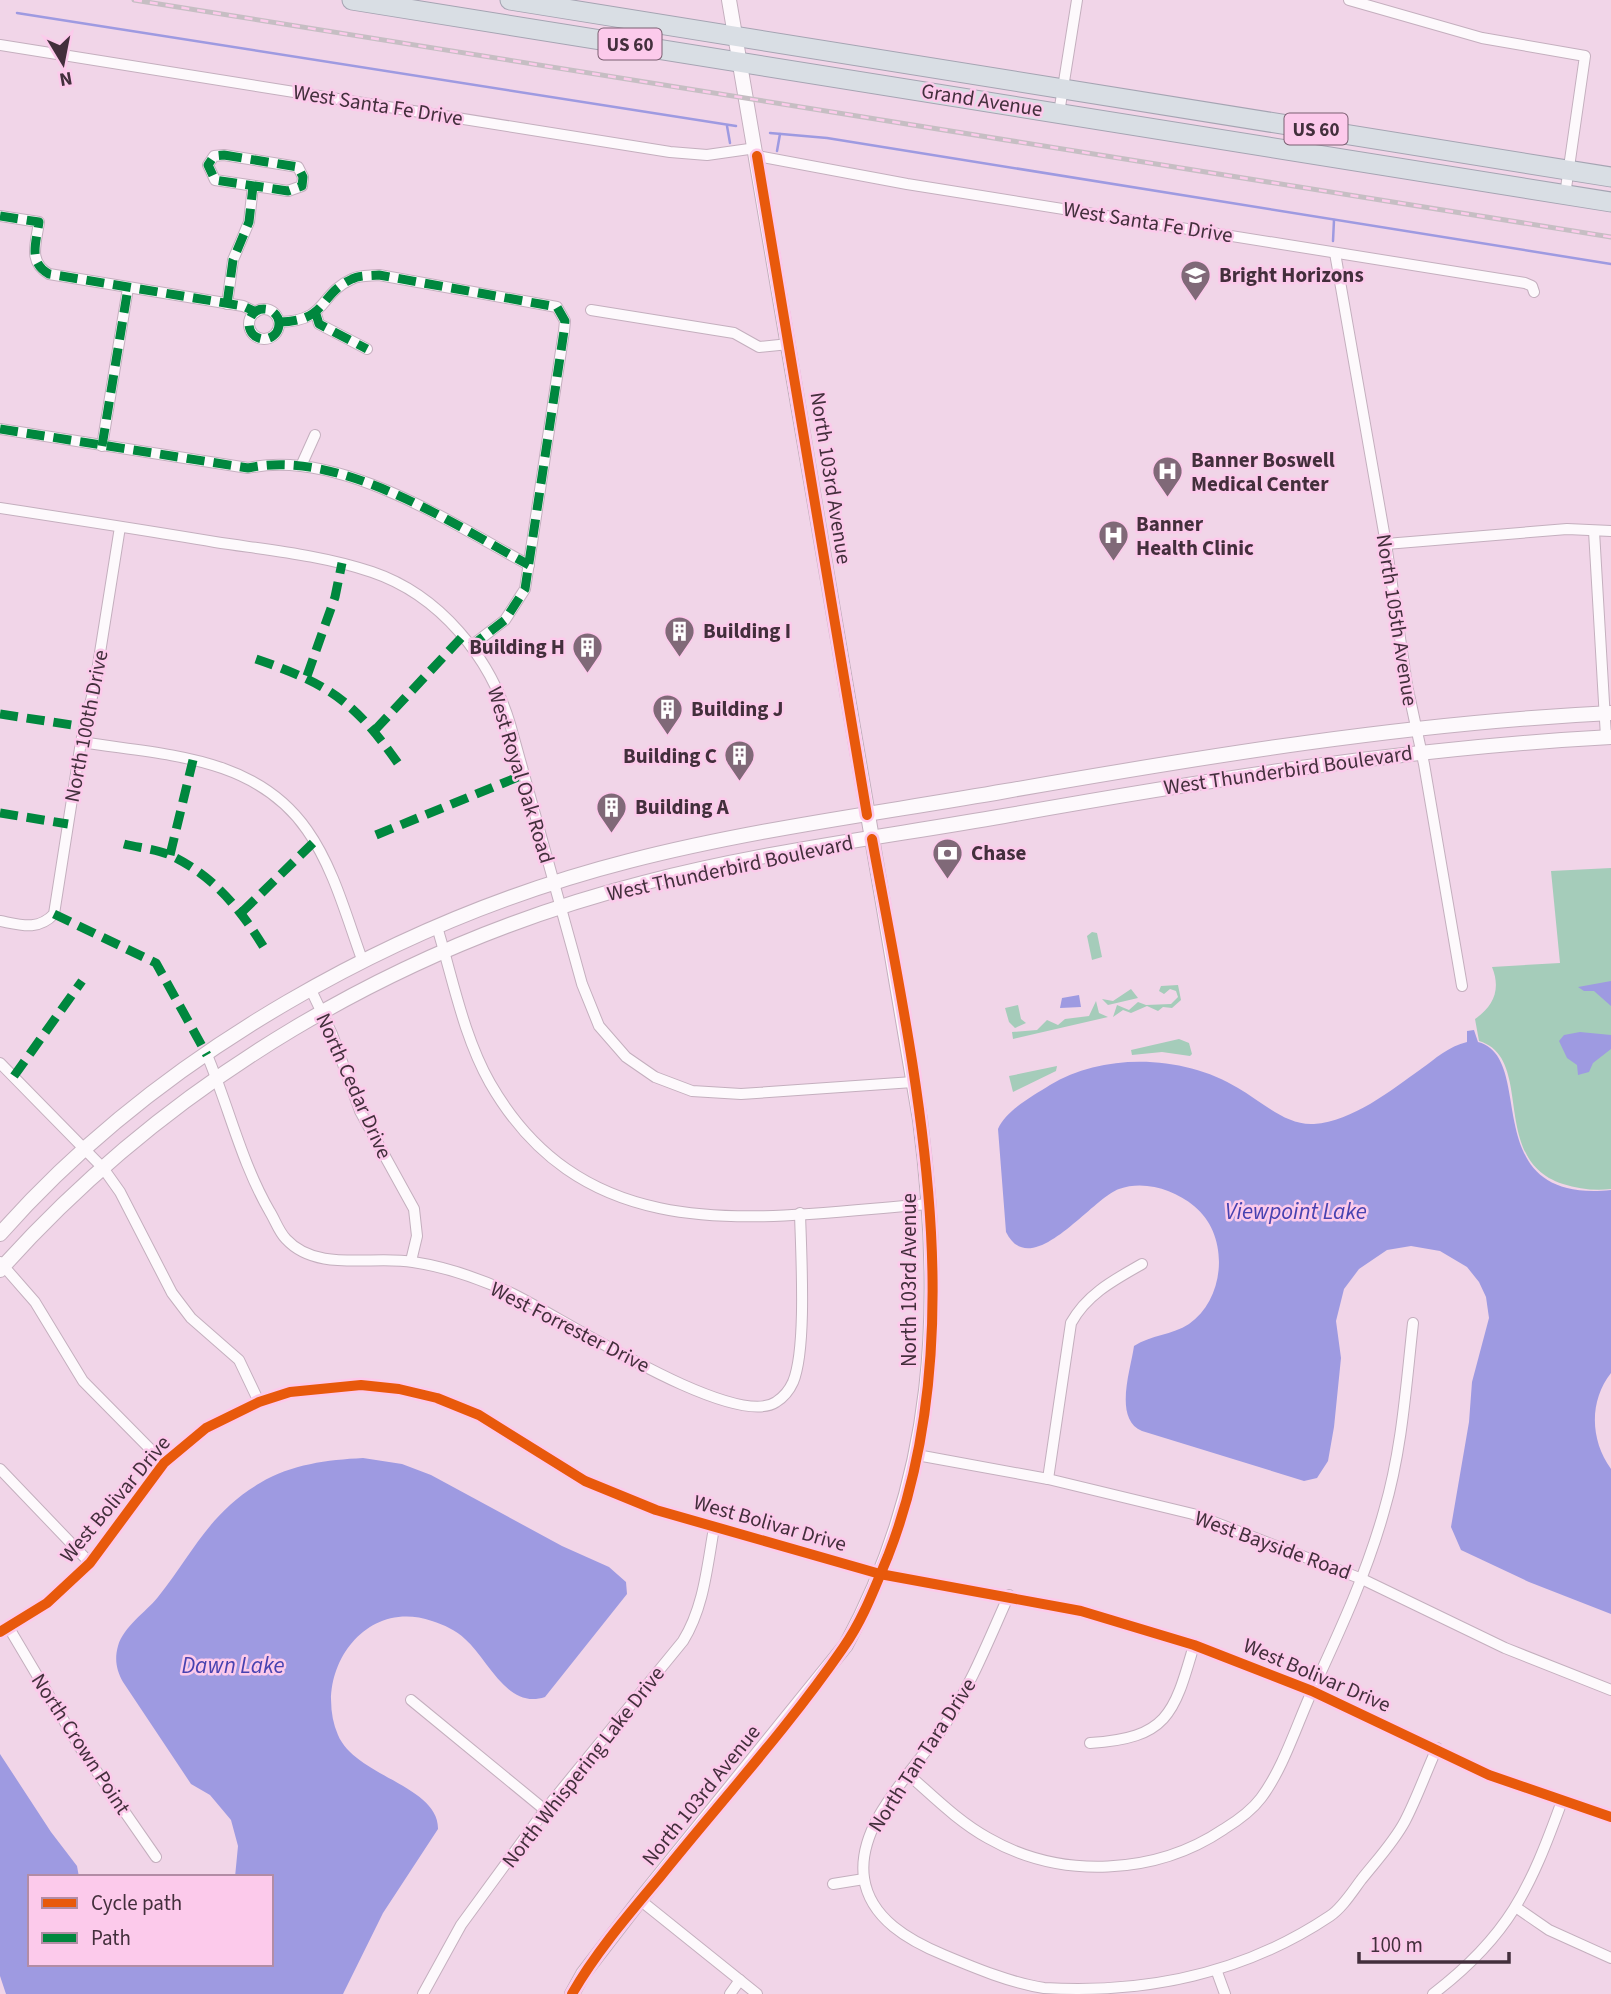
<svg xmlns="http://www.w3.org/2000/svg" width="1611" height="1994" viewBox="0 0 1611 1994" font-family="'Source Sans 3',sans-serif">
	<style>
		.green { fill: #a5ccba }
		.water { fill: #9e9ae1 }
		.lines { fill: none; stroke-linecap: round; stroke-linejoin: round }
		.stream { stroke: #9e9ae1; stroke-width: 2.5 }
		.minor-casing { stroke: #c4afbe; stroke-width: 12 }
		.tertiary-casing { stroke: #c4afbe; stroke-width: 16 }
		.trunk-casing { stroke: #a5a4b2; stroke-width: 21 }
		.minor { stroke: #fdf9fc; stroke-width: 10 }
		.tertiary { stroke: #fdf9fc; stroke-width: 14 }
		.trunk { stroke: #d9dee4; stroke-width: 19 }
		.rail-casing { stroke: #c6bec3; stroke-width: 5 }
		.rail { stroke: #fccaeb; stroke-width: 2.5; stroke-dasharray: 8; stroke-linecap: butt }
		.quiet { stroke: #00873e; stroke-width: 9; stroke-dasharray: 18 9; stroke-linecap: butt }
		.cycleway-casing { stroke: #fccaeb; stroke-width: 15 }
		.cycleway { stroke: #e8590c; stroke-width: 10 }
		.labels { text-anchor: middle; stroke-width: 5; stroke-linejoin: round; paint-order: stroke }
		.shield { fill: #fccaeb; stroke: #7a5e70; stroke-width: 2 }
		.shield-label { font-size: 19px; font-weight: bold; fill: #432f3c }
		.street-label { font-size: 21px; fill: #432f3c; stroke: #fccaeb }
		.poi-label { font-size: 21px; font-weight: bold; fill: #432f3c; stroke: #fccaeb; text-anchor: start }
		.water-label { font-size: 23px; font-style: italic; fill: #4742b0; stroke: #fccaeb }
	</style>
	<rect width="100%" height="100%" fill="#f1d5e8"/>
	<!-- green -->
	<g class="green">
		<path d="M1611 868V1189C1595 1191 1579 1189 1563 1184 1488 1160 1536 1058 1479 1041L1475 1019C1494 1006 1501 989 1492 967L1560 963 1551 871Z"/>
		<path d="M1092 932 1097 933 1102 957 1092 960 1087 936Z"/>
		<path d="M1178 985 1181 1000 1172 1008 1163 1007 1158 1011 1147 1006 1131 1013 1123 1010 1113 1017 1117 1005 1129 1010 1138 1002 1146 1005 1171 1004 1178 997 1176 991 1170 989 1164 994 1159 991 1161 986Z"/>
		<path d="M1131 989 1138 998 1108 1005 1102 999 1113 1001Z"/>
		<path d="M1096 1001 1099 1013 1108 1017 1013 1039 1012 1032 1037 1030 1047 1020 1058 1025 1065 1019 1089 1016Z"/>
		<path d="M1018 1005 1021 1019 1026 1023 1015 1028 1009 1022 1005 1008Z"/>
		<path d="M1179 1039 1189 1043 1192 1054 1190 1056 1162 1052 1132 1055 1131 1050Z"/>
		<path d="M1057 1066 1056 1071 1013 1092 1009 1076Z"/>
	</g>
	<!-- water -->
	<g class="water">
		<path d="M1611 981V1006L1594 991H1584L1578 987Z"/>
		<path d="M1079 995 1081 1007 1060 1008 1062 998Z"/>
		<path d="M1474 1030 1478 1042C1539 1058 1473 1204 1611 1190V1373C1589 1401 1590 1440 1611 1469V1614L1529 1582 1461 1550 1451 1527 1469 1422 1472 1382 1489 1318 1486 1297 1479 1282 1467 1267 1440 1251 1411 1246 1387 1250 1359 1269 1344 1289 1336 1321 1341 1358 1334 1427 1328 1461 1317 1478 1304 1481 1142 1431C1113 1419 1131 1369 1134 1346 1151 1335 1172 1335 1189 1324 1226 1298 1230 1235 1194 1206 1174 1190 1145 1180 1119 1189 1091 1199 1031 1283 1006 1232L998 1129C1006 1110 1033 1096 1050 1085 1104 1052 1185 1055 1238 1088 1261 1101 1286 1126 1314 1124 1353 1121 1390 1091 1421 1069 1435 1059 1449 1046 1467 1042V1031Z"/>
		<path d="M1580 1032 1611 1035V1049L1593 1063 1589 1072 1578 1075 1577 1065 1567 1058 1559 1041 1564 1035Z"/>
		<path d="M363 1458 402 1464 431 1475 562 1546 609 1567 626 1582 627 1594 545 1697C507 1710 488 1659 465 1639 456 1630 444 1625 432 1621 363 1597 312 1674 338 1735 355 1776 439 1786 438 1829L383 1913 343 1994H6L0 1976V1754L51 1832 77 1866 79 1877H30V1964H271V1877H235L238 1846 231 1820 210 1795 191 1784 123 1682C117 1671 114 1660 118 1646 124 1626 145 1613 158 1597 193 1553 209 1513 260 1483 292 1464 327 1460 363 1458Z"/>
	</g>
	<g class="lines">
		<!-- stream -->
		<g class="stream">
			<path d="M17 13 736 126"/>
			<path d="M727 126 730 143"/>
			<path d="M770 133 827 138 1611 264"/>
			<path d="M777 151 780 134"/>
			<path d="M1333 241 1334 220"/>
		</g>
		<defs>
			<g id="minor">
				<path d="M1349 0 1482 38 1585 56 1565 195"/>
				<path d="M0 45 670 152 707 155 756 148"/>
				<path d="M1059 113 1077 0"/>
				<path d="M224 155 298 167 303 177 302 186 288 191 215 180 208 165 214 156Z"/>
				<path d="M757 156 907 184 1525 283 1532 286 1534 292"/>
				<path d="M0 216 39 222C36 244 28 262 49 274L243 306 256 312"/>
				<path d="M1335 253 1386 544 1407 685 1424 764 1462 986"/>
				<path d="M227 304 233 260 249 222 253 186"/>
				<circle cx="264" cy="324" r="15"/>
				<path d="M591 310 734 333 759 347 789 344"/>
				<path d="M316 314 319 324 367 349"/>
				<path d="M279 322C329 321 318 294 352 279 359 275 371 276 379 275L557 307 565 321 564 331 525 589 505 620 471 646"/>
				<path d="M0 429 248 468C339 448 451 523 529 565"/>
				<path d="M102 446 128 288"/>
				<path d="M301 466 315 435"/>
				<path d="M0 508C72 519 144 530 215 542 267 550 322 555 372 572 440 595 490 657 510 724L582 984 599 1026 626 1057 655 1077 692 1091 741 1094 913 1082"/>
				<path d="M1594 531 1606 737"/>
				<path d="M1386 544 1567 529 1611 531"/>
				<path d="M81 742C162 755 255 755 307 830 334 868 347 919 363 962"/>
				<path d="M0 921C21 925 38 931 54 914L81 742 95 684 120 527"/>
				<path d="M437 927C453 979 463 1035 490 1083 589 1255 765 1216 930 1204"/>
				<path d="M311 990 332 1034 360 1111 414 1209 417 1236 411 1261"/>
				<path d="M207 1055C229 1107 241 1162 270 1212 275 1220 279 1232 286 1239 317 1273 373 1255 413 1262 446 1267 483 1280 513 1294 559 1316 734 1431 776 1402 784 1397 789 1391 793 1382 807 1348 801 1253 800 1213"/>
				<path d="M0 1063 103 1168 120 1192 172 1293 191 1318 239 1360 259 1402"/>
				<path d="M0 1262 35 1302 83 1381 164 1463"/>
				<path d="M917 1455 1048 1479 1193 1514 1362 1579 1505 1648 1611 1690"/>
				<path d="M0 1469 90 1563"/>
				<path d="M1048 1479 1071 1323C1087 1294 1114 1280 1142 1264"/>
				<path d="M1009 1595C989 1639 972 1683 946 1723 918 1768 856 1821 864 1878 870 1919 910 1941 944 1955 975 1968 1011 1983 1044 1988 1146 1994 1245 1973 1330 1916 1342 1908 1352 1892 1361 1880 1376 1861 1394 1842 1405 1821 1417 1798 1426 1772 1437 1748"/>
				<path d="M9 1628 79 1746 156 1857"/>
				<path d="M0 1632 47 1603 90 1563 164 1463 206 1428 259 1402 290 1392 361 1385 399 1389 437 1398 479 1415 585 1481 656 1510 880 1574 1081 1611 1194 1645 1312 1691 1489 1775 1611 1817"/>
				<path d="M411 1700 545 1810"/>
				<path d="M1090 1743C1168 1738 1174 1714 1194 1645"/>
				<path d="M910 1776C935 1798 959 1822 988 1838 1061 1880 1156 1875 1224 1829 1237 1821 1252 1810 1261 1798 1282 1770 1295 1730 1309 1698 1337 1637 1366 1576 1384 1511 1402 1450 1406 1386 1413 1323"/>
				<path d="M833 1884 864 1879"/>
				<path d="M640 1900 757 1994"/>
				<path d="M1517 1908 1549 1930 1611 1958"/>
				<path d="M1217 1972 1225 1994"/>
				<path d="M423 1994 461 1925 545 1810 683 1641C704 1607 707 1567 714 1528"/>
				<path d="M730 1994 740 1980"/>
				<path d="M1433 1994C1509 1936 1530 1889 1562 1801"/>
			</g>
			<g id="tertiary">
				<path d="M0 1234C159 1054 398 920 629 861 753 829 881 813 1006 791 1207 756 1407 723 1611 713"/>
				<path d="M0 1270C169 1081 397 946 643 883 761 852 884 837 1004 816 1206 780 1406 748 1611 737"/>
				<path d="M572 1994 583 1974 640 1900 846 1645C937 1477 944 1306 920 1120L729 0"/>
			</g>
			<g id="trunk">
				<path d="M352 0 1611 202"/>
				<path d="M510 0 1611 177"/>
			</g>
		</defs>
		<!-- minor casing -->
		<use href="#minor" class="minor-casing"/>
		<!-- tertiary casing -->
		<use href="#tertiary" class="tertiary-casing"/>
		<!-- trunk casing -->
		<use href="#trunk" class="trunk-casing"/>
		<!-- minor -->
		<use href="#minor" class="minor"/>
		<!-- tertiary -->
		<use href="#tertiary" class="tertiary"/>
		<!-- trunk -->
		<use href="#trunk" class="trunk"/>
		<defs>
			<path id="rail" d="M134 0 1611 237"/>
		</defs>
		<!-- rail casing -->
		<use href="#rail" class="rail-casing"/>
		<!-- rail -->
		<use href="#rail" class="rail"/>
		<!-- quiet -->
		<g class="quiet">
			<path d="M224 155 298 167 303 177 302 186 288 191 215 180 208 165 214 156Z"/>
			<path d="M0 216 39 222C36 244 28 262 49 274L243 306 256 312"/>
			<path d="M227 304 233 260 249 222 253 186"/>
			<circle cx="264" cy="324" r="15"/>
			<path d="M316 314 319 324 367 349"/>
			<path d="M279 322C329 321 318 294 352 279 359 275 371 276 379 275L557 307 565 321 564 331 525 589 505 620 471 646"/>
			<path d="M0 429 248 468C339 448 451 523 529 565"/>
			<path d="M102 446 128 288"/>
			<path d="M256 659C332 685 356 703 402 769"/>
			<path d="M307 676 335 597 342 563"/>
			<path d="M0 714 85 727"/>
			<path d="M375 730 463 636"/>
			<path d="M0 813 68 824"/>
			<path d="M376 835 523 775"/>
			<path d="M124 844C139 848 158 849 172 856 215 877 242 911 266 951"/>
			<path d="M170 855 193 760"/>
			<path d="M242 912 314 842"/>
			<path d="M54 914 156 963 207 1055"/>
			<path d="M14 1076 82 981"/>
		</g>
		<defs>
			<g id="cycleway">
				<path d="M757 156 867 815"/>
				<path d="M0 1632 47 1603 90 1563 164 1463 206 1428 259 1402 290 1392 361 1385 399 1389 437 1398 479 1415 585 1481 656 1510 880 1574 1081 1611 1194 1645 1312 1691 1489 1775 1611 1817"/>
				<path d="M572 1994C596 1952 629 1914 660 1877 721 1801 788 1728 843 1648 863 1620 875 1587 888 1556 976 1331 914 1068 872 839"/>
			</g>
		</defs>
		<!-- cycleway casing -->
		<use href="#cycleway" class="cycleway-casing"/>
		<!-- cycleway -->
		<use href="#cycleway" class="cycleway"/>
	</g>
	<!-- icons -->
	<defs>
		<symbol id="school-pin" viewBox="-11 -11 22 30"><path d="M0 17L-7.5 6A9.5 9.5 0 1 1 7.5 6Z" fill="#806978" stroke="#fccaeb"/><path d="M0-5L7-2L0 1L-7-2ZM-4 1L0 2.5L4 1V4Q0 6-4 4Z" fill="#fff"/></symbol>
		<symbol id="hospital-pin" viewBox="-11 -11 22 30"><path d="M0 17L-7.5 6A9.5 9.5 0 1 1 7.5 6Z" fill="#806978" stroke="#fccaeb"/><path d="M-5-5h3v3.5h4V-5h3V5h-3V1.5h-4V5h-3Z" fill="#fff"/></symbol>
		<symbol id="building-pin" viewBox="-11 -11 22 30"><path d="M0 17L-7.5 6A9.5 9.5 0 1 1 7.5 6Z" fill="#806978" stroke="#fccaeb"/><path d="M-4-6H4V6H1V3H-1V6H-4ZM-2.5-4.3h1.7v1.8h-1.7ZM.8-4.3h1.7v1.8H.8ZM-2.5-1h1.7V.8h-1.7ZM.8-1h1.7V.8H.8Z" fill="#fff"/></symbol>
		<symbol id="bank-pin" viewBox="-11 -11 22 30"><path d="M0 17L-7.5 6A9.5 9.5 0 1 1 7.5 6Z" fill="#806978" stroke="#fccaeb"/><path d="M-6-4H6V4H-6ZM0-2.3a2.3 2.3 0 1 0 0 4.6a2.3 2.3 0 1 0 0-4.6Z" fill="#fff"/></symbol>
	</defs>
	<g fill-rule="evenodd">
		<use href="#school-pin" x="1178" y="258" width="35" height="47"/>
		<use href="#hospital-pin" x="1150" y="454" width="35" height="47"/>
		<use href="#hospital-pin" x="1096" y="518" width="35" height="47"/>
		<use href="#building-pin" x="662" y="614" width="35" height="47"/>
		<use href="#building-pin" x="570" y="630" width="35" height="47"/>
		<use href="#building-pin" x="650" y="692" width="35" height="47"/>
		<use href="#building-pin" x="722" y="738" width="35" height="47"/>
		<use href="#building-pin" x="594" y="790" width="35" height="47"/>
		<use href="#bank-pin" x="930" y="836" width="35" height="47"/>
	</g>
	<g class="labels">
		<!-- shield labels -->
		<g class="shield">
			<rect x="598.5" y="28.5" width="63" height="31" rx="5"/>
			<rect x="1284.5" y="113.5" width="63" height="31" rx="5"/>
		</g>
		<g class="shield-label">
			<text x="630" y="51">US 60</text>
			<text x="1316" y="136">US 60</text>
		</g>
		<!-- street labels -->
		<g class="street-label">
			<text transform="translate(982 100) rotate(9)" y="7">Grand Avenue</text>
			<text transform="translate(378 105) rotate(9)" y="7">West Santa Fe Drive</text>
			<text transform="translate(1148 222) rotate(9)" y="7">West Santa Fe Drive</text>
			<text transform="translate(831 478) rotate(81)" y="7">North 103rd Avenue</text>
			<text transform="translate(1397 620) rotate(81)" y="7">North 105th Avenue</text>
			<text transform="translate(86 726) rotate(-79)" y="7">North 100th Drive</text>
			<text transform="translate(1288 770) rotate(-8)" y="7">West Thunderbird Boulevard</text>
			<text transform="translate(521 775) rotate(73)" y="7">West Royal Oak Road</text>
			<text transform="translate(730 868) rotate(-12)" y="7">West Thunderbird Boulevard</text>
			<text transform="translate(354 1086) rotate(66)" y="7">North Cedar Drive</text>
			<text transform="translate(909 1280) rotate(-90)" y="7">North 103rd Avenue</text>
			<text transform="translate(570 1327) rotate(27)" y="7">West Forrester Drive</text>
			<text transform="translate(115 1499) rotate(-50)" y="7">West Bolivar Drive</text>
			<text transform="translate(770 1523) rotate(16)" y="7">West Bolivar Drive</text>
			<text transform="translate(1273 1545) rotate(20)" y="7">West Bayside Road</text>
			<text transform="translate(1317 1675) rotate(23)" y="7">West Bolivar Drive</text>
			<text transform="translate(81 1744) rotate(57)" y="7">North Crown Point</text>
			<text transform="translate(922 1755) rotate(-57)" y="7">North Tan Tara Drive</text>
			<text transform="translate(583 1767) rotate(-52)" y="7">North Whispering Lake Drive</text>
			<text transform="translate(701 1795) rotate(-51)" y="7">North 103rd Avenue</text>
		</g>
		<!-- poi labels -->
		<g class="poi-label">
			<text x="1219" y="282">Bright Horizons</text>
			<text x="1191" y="467">Banner Boswell<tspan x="1191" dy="24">Medical Center</tspan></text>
			<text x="1136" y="531">Banner<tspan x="1136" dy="24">Health Clinic</tspan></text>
			<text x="703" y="638">Building I</text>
			<text x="565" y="654" text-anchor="end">Building H</text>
			<text x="691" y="716">Building J</text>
			<text x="717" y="763" text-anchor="end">Building C</text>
			<text x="635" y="814">Building A</text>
			<text x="971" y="860">Chase</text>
		</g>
		<!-- water labels -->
		<g class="water-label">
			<text x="1296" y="1219">Viewpoint Lake</text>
			<text x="233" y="1673">Dawn Lake</text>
		</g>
	</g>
	<!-- legend -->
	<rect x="28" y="1875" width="245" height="91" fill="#fccaeb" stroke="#b28ca5" stroke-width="2"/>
	<rect x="42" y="1898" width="35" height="10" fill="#e8590c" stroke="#b28ca5" stroke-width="2"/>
	<text x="91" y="1910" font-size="21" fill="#432f3c">Cycle path</text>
	<rect x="42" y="1933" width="35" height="10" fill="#00873e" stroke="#b28ca5" stroke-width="2"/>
	<text x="91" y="1945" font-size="21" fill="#432f3c">Path</text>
	<!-- north arrow -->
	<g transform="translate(63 63) rotate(170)" stroke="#fccaeb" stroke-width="5" paint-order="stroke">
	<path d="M0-5L12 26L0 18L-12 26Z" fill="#432f3c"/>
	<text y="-10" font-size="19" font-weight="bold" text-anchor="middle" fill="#432f3c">N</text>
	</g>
	<!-- scale -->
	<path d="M1359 1952v10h150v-10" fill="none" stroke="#432f3c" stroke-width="3.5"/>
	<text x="1370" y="1952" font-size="21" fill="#432f3c" stroke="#fccaeb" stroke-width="5" paint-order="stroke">100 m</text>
</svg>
